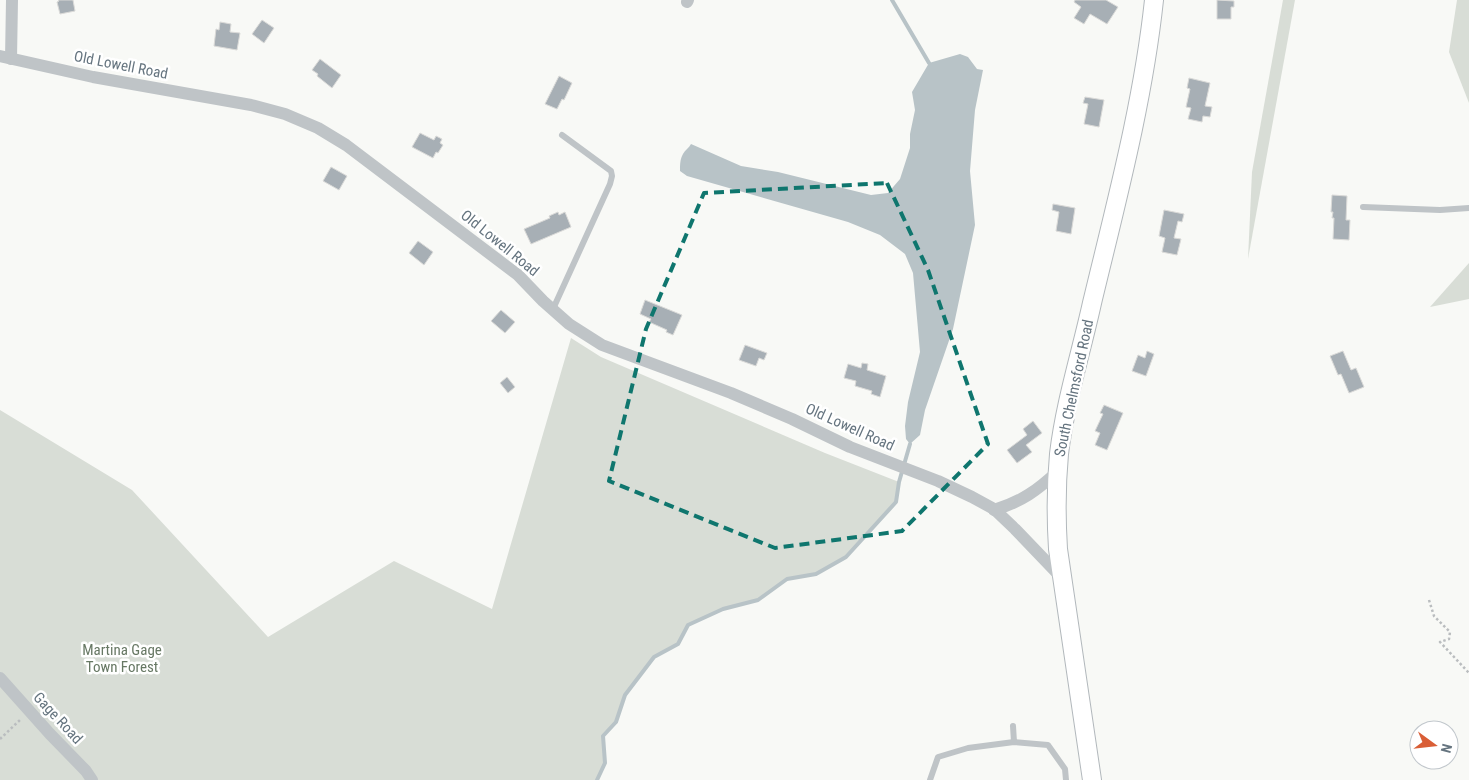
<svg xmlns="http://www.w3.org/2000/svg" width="1469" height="780" viewBox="0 0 1469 780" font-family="'Roboto Condensed',sans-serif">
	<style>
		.green { fill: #d8ddd6 }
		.water { fill: #b8c3c7 }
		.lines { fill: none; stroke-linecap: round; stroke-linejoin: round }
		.stream { stroke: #b8c3c7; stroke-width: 4 }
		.building { fill: #a7afb5; stroke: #dadad8 }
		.secondary-casing { stroke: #b2b8bc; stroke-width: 20 }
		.path { stroke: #babdbf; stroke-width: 2.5; stroke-dasharray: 2.5 2.5; stroke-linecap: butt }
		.lane { stroke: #bfc4c7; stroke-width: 6 }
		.street { stroke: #bfc4c7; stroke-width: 12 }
		.secondary { stroke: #fff; stroke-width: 18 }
		.marked { fill: none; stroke: #0f766e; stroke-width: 4; stroke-dasharray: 10 6; stroke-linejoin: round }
		.labels { text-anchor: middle; stroke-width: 5; stroke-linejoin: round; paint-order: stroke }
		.street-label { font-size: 15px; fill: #65747f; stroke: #fff }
		.park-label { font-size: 15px; fill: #677864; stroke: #fff }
	</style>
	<rect width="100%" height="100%" fill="#f8f9f6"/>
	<!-- green -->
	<g class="green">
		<path d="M1283 0H1295L1248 259 1252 172Z"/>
		<path d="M1457 0H1469V103L1449 52Z"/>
		<path d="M1469 263V299L1430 307Z"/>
		<path d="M571 338 601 357 825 453 899 482 896 502 846 557 816 574 787 579 758 600 723 609 688 625 678 644 654 657 625 695 616 722 604 736 605 763 597 780H0V410L132 490 268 637 394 561 492 609Z"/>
	</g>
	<!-- water -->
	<path class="water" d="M960 54 968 57 977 69 983 70 975 110 970 171 975 225 953 329 925 410 920 435 910 444 906 439 905 426 908 402 920 352 913 273 905 254 880 235 848 222 687 176 680 171C680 165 680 159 683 154 685 150 689 148 691 144L741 166 778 172 871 195 888 193 900 179 910 148V134L915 110 912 92 929 63Z"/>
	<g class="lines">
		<!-- stream -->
		<g class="stream">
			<path d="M892 0 929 63"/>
			<path d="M597 780 605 763 603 736 616 722 625 695 654 657 678 644 688 625 723 609 758 600 787 579 816 574 846 557 896 502 899 482 910 444"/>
		</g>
	</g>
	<!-- building -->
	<g class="building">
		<path d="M58 0H73L75 11 60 14 57 2 59 1Z"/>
		<path d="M1075 0H1106L1118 7 1107 24 1090 14 1084 24 1074 18 1081 7 1074 2Z"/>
		<path d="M1217 0 1234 1V7H1231V19H1217Z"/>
		<path d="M262 20 274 28 264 43 252 34Z"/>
		<path d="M220 22 231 24 230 32 240 33 237 50 214 46 216 29 219 30Z"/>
		<path d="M320 59 341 75 332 88 317 76 318 74 312 70Z"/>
		<path d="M559 76 572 83 564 100 562 99 557 109 545 104Z"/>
		<path d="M1189 78 1210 83 1205 106 1212 107 1210 117 1203 116 1202 122 1188 119 1191 108 1186 107 1190 89 1187 88Z"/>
		<path d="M1085 97 1104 100 1099 127 1084 124 1088 104 1083 103Z"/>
		<path d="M420 133 434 140 436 136 442 139 440 143 443 145 438 153 436 152 433 158 412 147Z"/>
		<path d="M331 167 347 176 339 190 323 181Z"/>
		<path d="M1332 195 1347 196 1346 220H1350L1349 240 1333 239 1334 218H1332L1333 212H1331Z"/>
		<path d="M1053 204 1075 208 1071 234 1056 231 1059 212 1052 210Z"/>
		<path d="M1164 210 1184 214 1182 222 1178 221 1174 238 1181 239 1177 255 1162 252 1165 238 1159 236Z"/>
		<path d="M558 212 559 215 565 212 571 227 531 244 524 229 550 218 549 216Z"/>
		<path d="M418 241 433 252 424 265 409 253Z"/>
		<path d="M645 300 682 315 673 335 666 332 667 330 649 322 651 319 640 314Z"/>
		<path d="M501 310 515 322 505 333 491 321Z"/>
		<path d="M745 345 767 353 764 360 759 358 756 366 739 360Z"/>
		<path d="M1147 351 1154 354 1146 376 1132 371 1138 355 1145 358Z"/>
		<path d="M1343 351 1351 370 1356 368 1364 387 1349 393 1341 374 1338 375 1330 356Z"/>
		<path d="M862 363 868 364 867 370 886 376 880 397 871 394 872 391 855 386 856 381 844 378 848 364 861 368Z"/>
		<path d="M507 377 515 387 508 393 500 383Z"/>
		<path d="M1104 405 1123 413 1107 450 1095 445 1100 433 1095 431 1103 414 1100 413Z"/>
		<path d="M1033 421 1042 433 1026 445 1032 452 1017 463 1007 450 1027 435 1023 429Z"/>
	</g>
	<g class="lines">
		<defs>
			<path id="secondary" d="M1092 780 1058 549C1056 517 1056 486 1059 454 1065 403 1081 353 1092 303 1116 203 1143 103 1154 0"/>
		</defs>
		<!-- secondary casing -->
		<use href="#secondary" class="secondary-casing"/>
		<!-- path -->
		<g class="path">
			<path d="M1429 600 1434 616 1450 632 1449 639 1440 642 1469 673"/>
			<path d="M0 739 21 719"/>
		</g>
		<!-- lane -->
		<g class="lane">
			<path d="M1363 207 1440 210 1469 208"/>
			<path d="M553 309 610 184 612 176 611 171 562 135"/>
			<path d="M1013 726 1014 742"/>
			<path d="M930 780 938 757 968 748 1014 742 1048 745 1065 769 1066 780"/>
		</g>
		<!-- street -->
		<g class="street">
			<path d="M687 2 688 0"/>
			<path d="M0 56 93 77 251 105 285 114 318 128 346 145 518 275 543 301 569 324 602 345 731 393 792 419 850 447 938 481 972 497 994 509 1015 529 1062 578"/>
			<path d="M11 59 12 0"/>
			<path d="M994 510C1021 502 1038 490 1058 471"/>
			<path d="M0 678 50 734 86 771 92 780"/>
		</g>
		<!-- secondary -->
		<use href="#secondary" class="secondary"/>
	</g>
	<!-- marked area -->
	<path class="marked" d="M887 183 928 270 988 444 902 531 775 548 609 481 646 329 704 193Z"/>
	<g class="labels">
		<!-- street labels -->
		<g class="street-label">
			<text transform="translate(121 65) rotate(11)" y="5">Old Lowell Road</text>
			<text transform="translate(500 243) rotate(39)" y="5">Old Lowell Road</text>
			<text transform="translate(1074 388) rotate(-78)" y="5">South Chelmsford Road</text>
			<text transform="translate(850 427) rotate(24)" y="5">Old Lowell Road</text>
			<text transform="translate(58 718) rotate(47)" y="5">Gage Road</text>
		</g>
		<!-- park labels -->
		<g class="park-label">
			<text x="122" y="655">Martina Gage<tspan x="122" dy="17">Town Forest</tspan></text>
		</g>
	</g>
	<!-- north arrow -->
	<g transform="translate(1434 745) rotate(105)"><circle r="24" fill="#ffffff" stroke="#c1c7cc"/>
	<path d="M0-4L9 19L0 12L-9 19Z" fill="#d95e36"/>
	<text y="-8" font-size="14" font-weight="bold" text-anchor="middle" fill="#65747f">N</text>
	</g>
</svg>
